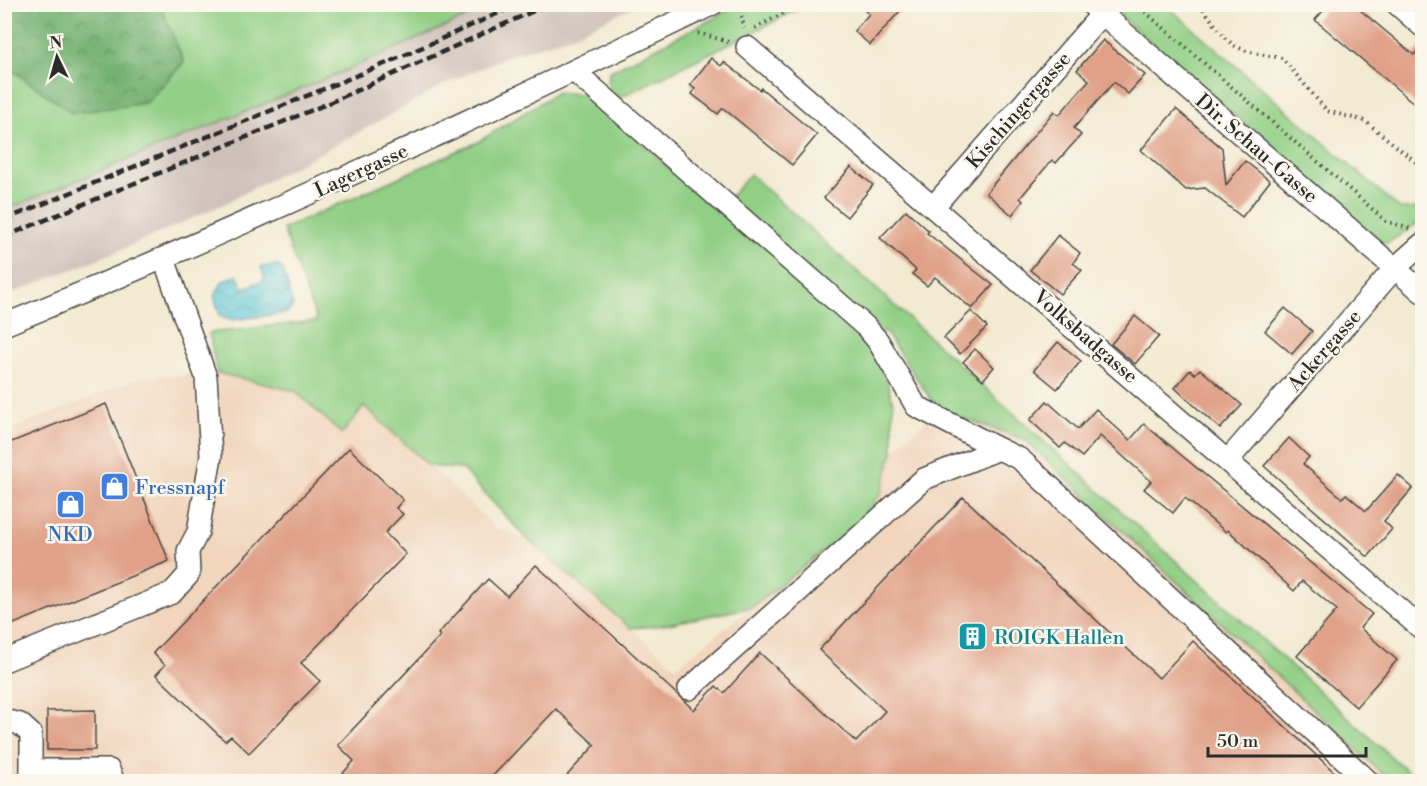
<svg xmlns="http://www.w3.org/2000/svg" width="1427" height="786" viewBox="0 0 1427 786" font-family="'Libre Bodoni',serif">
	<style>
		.built { fill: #f1d5bd }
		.industrial { fill: #cec1ba }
		.grass { fill: #91cf85; stroke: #5e7d58; stroke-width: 1.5 }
		.forest { fill: url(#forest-crowns); stroke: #506e4e; stroke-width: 1.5 }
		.water { fill: url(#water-waves); stroke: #437880; stroke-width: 1.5 }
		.building { fill: #e0a188 }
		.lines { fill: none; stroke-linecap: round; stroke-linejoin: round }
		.minor-casing { stroke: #494844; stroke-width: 24 }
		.path { stroke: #494844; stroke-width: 4; stroke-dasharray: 1.5 4.5; stroke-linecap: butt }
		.minor { stroke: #fff; stroke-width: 21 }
		.rail { stroke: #2b2b2b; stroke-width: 4.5; stroke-dasharray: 9 4.5; stroke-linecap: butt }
		.labels { text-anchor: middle; stroke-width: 5; stroke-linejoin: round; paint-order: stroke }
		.street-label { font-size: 20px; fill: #2b2b2b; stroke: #fbf7ec }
		.shop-label { font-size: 20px; fill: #366cbe; stroke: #fbf7ec; text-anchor: start }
		.culture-label { font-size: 20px; fill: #0d838f; stroke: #fbf7ec; text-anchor: start }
	</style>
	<defs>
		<pattern id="forest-crowns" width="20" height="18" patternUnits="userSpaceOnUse" patternTransform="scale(1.5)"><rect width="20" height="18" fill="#74b272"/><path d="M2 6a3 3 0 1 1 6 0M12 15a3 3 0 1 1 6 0" fill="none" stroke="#5f915e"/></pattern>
		<pattern id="water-waves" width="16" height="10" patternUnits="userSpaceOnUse" patternTransform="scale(1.5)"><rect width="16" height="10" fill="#5bc6d5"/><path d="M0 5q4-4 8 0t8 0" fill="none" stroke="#4ba1ad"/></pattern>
	</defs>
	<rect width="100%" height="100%" fill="#fbf7ec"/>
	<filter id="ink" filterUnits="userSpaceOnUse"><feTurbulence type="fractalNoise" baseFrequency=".0167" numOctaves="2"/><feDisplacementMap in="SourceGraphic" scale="12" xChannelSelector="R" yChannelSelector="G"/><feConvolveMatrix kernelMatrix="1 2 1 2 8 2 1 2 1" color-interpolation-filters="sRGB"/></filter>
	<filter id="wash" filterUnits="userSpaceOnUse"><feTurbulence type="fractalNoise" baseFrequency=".008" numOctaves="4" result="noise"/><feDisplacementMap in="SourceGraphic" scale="24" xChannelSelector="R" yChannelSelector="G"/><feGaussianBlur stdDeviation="1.35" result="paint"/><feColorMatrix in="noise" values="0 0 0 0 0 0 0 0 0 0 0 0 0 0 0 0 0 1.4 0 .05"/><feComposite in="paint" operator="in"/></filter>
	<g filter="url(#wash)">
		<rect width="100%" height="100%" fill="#f2ead1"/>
		<!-- built -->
		<path class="built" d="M217 373 295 391 341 434 364 406 497 529 526 538 676 667 850 530 881 494 893 451 938 410 1024 439 1390 781 5 782V432L140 378Z"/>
		<!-- industrial -->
		<path class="industrial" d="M494 5H637L569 37 508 56 445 84 354 135 220 206 123 249 5 296V210L340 73Z"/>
		<!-- grass -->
		<g class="grass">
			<path d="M160 5H494L340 73 5 210V65L72 113 146 103 184 62Z"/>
			<path d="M739 5H808L617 99 608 88 609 72Z"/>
			<path d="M1108 5H1166L1400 209 1422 208V220L1388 243H1380Z"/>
			<path d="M557 92 589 95 717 212 750 174 1418 781H1390L1024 439 938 410 884 330 867 346 883 367 893 403V451L881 494 850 530 752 607 658 626 630 628 526 538 462 469 429 466 364 406 342 434 295 391 217 373 209 333 317 321 283 229 478 142Z"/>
		</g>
		<!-- forest -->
		<path class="forest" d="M5 4 160 5 184 62 146 103 72 113 5 65Z"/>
		<!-- water -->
		<path class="water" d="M276 265 283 269 293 306 287 313 233 320 220 316 214 296 223 281 237 275 243 288 265 280 261 267Z"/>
		<g id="blocks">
			<!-- building -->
			<g class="building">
				<path d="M858 4H906L870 45 854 31 869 14Z"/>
				<path d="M1329 4H1353L1414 55 1422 45V110L1315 20Z"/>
				<path d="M1103 40 1145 75 1128 94 1114 82 1074 128 1081 135 1056 163 1052 160 1020 198 1023 201 1012 215 986 193 1054 111 1059 115 1089 80 1077 70Z"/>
				<path d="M711 58 721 66 724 62 760 90 761 88 817 135 792 165 723 108 718 114 692 94 695 89 690 85Z"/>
				<path d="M1176 109 1222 148 1226 185 1245 161 1270 181 1242 217 1205 188 1186 190 1141 150Z"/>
				<path d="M851 167 873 185 847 217 824 198Z"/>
				<path d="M906 210 929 231 927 233 993 285 972 309 935 277 927 286 912 274 916 270 880 238Z"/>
				<path d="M1058 235 1080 253 1073 263 1082 270 1060 294 1030 270Z"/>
				<path d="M1285 308 1312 331 1292 354 1265 331Z"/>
				<path d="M971 311 987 327 960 354 944 338Z"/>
				<path d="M1135 316 1159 336 1135 364 1111 344Z"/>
				<path d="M1058 342 1081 361 1057 389 1034 370Z"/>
				<path d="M975 349 994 367 983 380 963 362Z"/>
				<path d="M1200 369 1242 405 1220 429 1175 388 1190 370 1195 374Z"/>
				<path d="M1047 401 1078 429 1096 409 1130 440 1144 424 1372 614 1360 628 1397 660 1356 707 1297 656 1337 610 1302 581 1294 591 1228 530 1226 532 1185 498 1173 513 1144 489 1151 481 1100 436 1082 457 1065 443 1060 448 1030 420Z"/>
				<path d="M106 404 169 561 4 628V445Z"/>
				<path d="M1289 438 1309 457 1303 464 1342 498 1346 494 1366 511 1398 475 1413 488 1384 521 1392 529 1368 557 1264 466Z"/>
				<path d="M349 448 403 500 396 508 403 514 385 533 406 554 301 663 320 681 249 753 231 736 225 741 156 675 165 665 153 653Z"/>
				<path d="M963 497 1159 678 1193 641 1345 782H561L595 745 556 709 487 782H335L354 761 338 745 440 636 438 634 488 579 507 596 536 565 694 710 716 686 724 693 760 653 856 742 885 711 819 650Z"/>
				<path d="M95 710V750H47V711Z"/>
			</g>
		</g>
	</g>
	<g filter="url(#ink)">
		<use href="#blocks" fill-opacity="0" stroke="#494844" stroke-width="1.5"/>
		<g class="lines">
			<defs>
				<g id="minor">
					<path d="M1091 4 1422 292"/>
					<path d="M1397 4 1422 26"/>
					<path d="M747 47 1422 629"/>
					<path d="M575 72 866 327 878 341 916 406 999 449"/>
					<path d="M934 206 1102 14"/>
					<path d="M4 325C244 227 479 117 713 4"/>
					<path d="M1229 459 1395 268 1422 244"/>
					<path d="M4 661 172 593 189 574 188 551 198 532 211 456 206 377 164 259"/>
					<path d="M689 689 924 479 999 449 1020 459 1369 782"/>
					<path d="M4 720 20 724 31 734V782"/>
					<path d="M31 770H109L114 782"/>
				</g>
			</defs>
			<!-- minor casing -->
			<use href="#minor" class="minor-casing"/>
			<!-- path -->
			<g class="path">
				<path d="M740 4 744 28"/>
				<path d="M1136 4 1386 221 1410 229"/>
				<path d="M1200 4C1231 47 1229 50 1282 58L1327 111 1365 121 1422 167"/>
				<path d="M755 28 801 4"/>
				<path d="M698 33 729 42"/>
			</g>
			<!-- minor -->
			<use href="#minor" class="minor"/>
			<!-- rail -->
			<g class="rail">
				<path d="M4 220 387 63 519 4"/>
				<path d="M4 237 329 103 549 4"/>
			</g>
		</g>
	</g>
	<!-- icons -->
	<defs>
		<symbol id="shop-square" viewBox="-11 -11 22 22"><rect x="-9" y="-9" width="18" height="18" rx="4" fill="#3f7fe0" stroke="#fbf7ec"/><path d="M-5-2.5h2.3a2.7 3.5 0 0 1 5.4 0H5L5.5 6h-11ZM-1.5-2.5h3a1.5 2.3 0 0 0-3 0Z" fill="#fff"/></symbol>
		<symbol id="building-square" viewBox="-11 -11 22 22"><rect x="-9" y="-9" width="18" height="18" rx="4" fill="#0f9aa8" stroke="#fbf7ec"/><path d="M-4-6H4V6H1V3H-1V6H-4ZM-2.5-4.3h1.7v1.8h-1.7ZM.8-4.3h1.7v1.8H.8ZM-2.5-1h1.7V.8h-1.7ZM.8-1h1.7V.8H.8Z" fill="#fff"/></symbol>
	</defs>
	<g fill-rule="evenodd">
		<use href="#shop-square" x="98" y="470" width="33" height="33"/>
		<use href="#shop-square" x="54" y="488" width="33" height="33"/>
		<use href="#building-square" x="956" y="620" width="33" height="33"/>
	</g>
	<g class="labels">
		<!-- street labels -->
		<g class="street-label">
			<text transform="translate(1018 110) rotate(-49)" y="7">Kischingergasse</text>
			<text transform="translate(1257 148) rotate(41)" y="7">Dir. Schau-Gasse</text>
			<text transform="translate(361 170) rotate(-25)" y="7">Lagergasse</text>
			<text transform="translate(1086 336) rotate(41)" y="7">Volksbadgasse</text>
			<text transform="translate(1324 350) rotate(-49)" y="7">Ackergasse</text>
		</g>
		<!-- shop labels -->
		<g class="shop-label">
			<text x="135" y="494">Fressnapf</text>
			<text x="70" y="541" text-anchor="middle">NKD</text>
		</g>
		<!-- culture labels -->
		<g class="culture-label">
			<text x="994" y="644">ROIGK Hallen</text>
		</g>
	</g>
	<!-- margin -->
	<rect width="1427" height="786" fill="none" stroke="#fbf7ec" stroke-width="24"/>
	<!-- north arrow -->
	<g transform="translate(57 57) rotate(355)" stroke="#fbf7ec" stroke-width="4.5" paint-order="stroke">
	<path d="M0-4.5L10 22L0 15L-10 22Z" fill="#2b2b2b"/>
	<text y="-9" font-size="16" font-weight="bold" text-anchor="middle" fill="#2b2b2b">N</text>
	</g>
	<!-- scale -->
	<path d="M1208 747v9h158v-9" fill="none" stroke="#2b2b2b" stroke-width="3"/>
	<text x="1217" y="747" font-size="18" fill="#2b2b2b" stroke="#fbf7ec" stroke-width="4.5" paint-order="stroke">50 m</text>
</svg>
